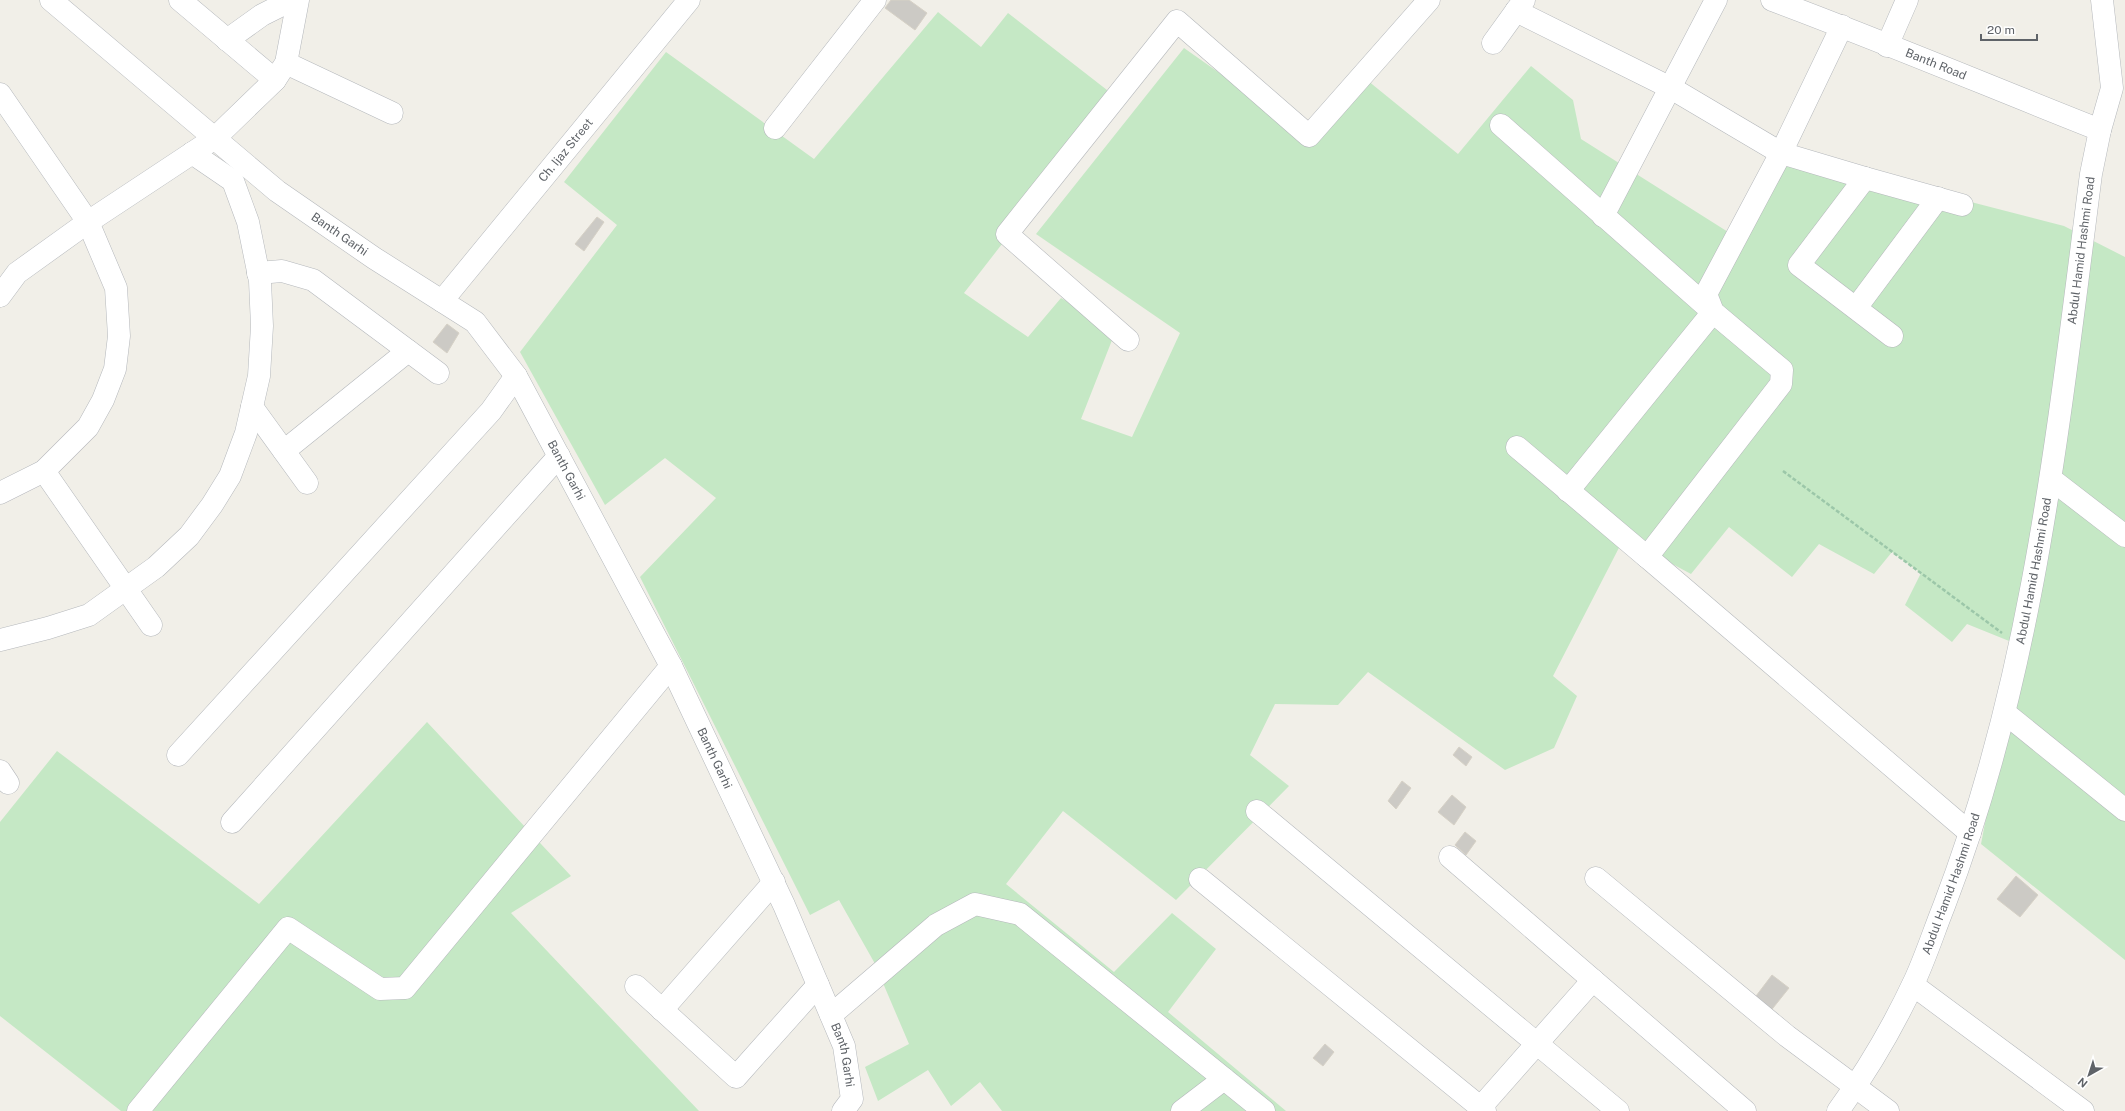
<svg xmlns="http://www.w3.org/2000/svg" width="2125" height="1111" viewBox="0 0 2125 1111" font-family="'Public Sans',sans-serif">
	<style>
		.green { fill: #c5e8c5 }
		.building { fill: #cccac5; stroke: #d6d1c6 }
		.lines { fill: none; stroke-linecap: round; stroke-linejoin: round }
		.minor-casing { stroke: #b5b8bc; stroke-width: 23 }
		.path { stroke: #9cc7a9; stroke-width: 2.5; stroke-dasharray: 4 2; stroke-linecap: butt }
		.minor { stroke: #fff; stroke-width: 22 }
		.labels { text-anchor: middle; stroke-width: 3; stroke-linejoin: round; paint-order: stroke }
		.street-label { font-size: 12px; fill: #5f6368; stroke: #fff }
	</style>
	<rect width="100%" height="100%" fill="#f1efe8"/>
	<!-- green -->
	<g class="green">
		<path d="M938 12 981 47 1008 13 1116 97 964 293 1028 337 1061 298 1116 330 1081 419 1132 437 1180 333 1036 234 1184 48 1309 136 1362 76 1458 154 1531 66 1573 100 1581 139 1736 237 1781 153 2064 226 2125 257V960L1981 844 2019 645 1967 624 1952 642 1905 605 1921 573 1892 552 1874 574 1819 544 1792 577 1729 527 1691 574 1624 538 1553 676 1577 696 1554 748 1505 770 1368 672 1338 705 1275 704 1250 755 1289 786 1176 900 1063 811 1006 884 1114 972 1172 913 1216 949 1168 1012 1286 1111H1002L980 1082 951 1106 928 1070 878 1101 865 1067 909 1044 874 962 839 900 810 915 640 577 716 498 665 458 605 505 520 352 617 225 564 182 666 52 814 159Z"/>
		<path d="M427 722 571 876 511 913 699 1111H121L0 1016V822L57 751 259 904Z"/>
	</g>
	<!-- building -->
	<g class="building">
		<path d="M891 0H909L927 13 915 30 885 8Z"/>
		<path d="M597 217 604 222 584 251 575 244Z"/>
		<path d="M447 324 459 333 447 353 433 342Z"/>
		<path d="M1459 747 1472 757 1466 766 1453 755Z"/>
		<path d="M1402 781 1411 788 1396 809 1388 801Z"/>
		<path d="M1452 795 1466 807 1454 825 1438 812Z"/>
		<path d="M1465 832 1476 841 1466 855 1455 845Z"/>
		<path d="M2016 876 2038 895 2020 917 1997 899Z"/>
		<path d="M1772 975 1789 988 1769 1013 1753 1000Z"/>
		<path d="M1325 1044 1334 1052 1323 1066 1313 1058Z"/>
	</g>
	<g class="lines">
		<defs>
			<g id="minor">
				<path id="s1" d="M51 0 277 191 374 258 475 322 516 376 671 666 784 905 844 1046 852 1099 843 1111"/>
				<path d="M180 0 275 80"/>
				<path id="s2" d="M1772 0C1882 41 1991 87 2100 130"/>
				<path d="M1516 11 1671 88 1781 153 1865 178 1962 205"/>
				<path d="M1842 26 1781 153 1706 294 1713 312 1782 370 1781 384 1647 557 1970 833"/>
				<path d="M227 40 262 15 292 0"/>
				<path d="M1493 43 1524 0"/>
				<path d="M1887 46 1907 0"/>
				<path d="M286 63 392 113"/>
				<path d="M0 94 88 222 116 288 119 336 115 369 103 400 88 427 44 471 0 493"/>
				<path d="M1501 125 1713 312 1568 491"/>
				<path d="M775 128 875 0"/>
				<path d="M1865 178 1799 265 1892 336"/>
				<path d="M1603 216 1716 0"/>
				<path d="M258 273 282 271 313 280 438 373"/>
				<path d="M0 296 17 273 88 222 215 138 275 80 286 63 298 0"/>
				<path id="s3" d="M442 301 689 0"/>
				<path d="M1856 308 1938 198"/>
				<path d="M1128 340 1007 234 1177 21 1309 136 1429 0"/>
				<path d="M252 407 307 483"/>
				<path d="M1517 447 1647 557"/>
				<path d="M284 451 408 351"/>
				<path d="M44 471 151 625"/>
				<path d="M2051 479 2125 536"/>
				<path d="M0 640 48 628 89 615 156 567 189 536 212 505 230 476 246 433 259 376 262 326 260 281 248 222 233 181 192 153"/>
				<path d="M2005 713 2125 810"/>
				<path d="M178 755 491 411 516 376"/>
				<path d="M0 771 8 783"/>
				<path d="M1257 811 1618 1111"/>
				<path d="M232 822 559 456"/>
				<path d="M1450 857 1745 1111"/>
				<path d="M1596 878 1787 1036 1888 1111"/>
				<path d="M1200 879 1485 1111"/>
				<path d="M1913 985 2083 1111"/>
				<path d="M636 986 736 1077 818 985"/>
				<path d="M662 1010 774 882"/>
				<path d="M831 1015 936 925 975 904 1020 914 1264 1111"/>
				<path d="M1480 1108 1593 980"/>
				<path d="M138 1111 288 928 380 989 405 988 671 666"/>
				<path d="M1182 1111 1224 1079"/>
				<path id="s4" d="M1838 1111C1868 1070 1894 1025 1915 980 1926 956 1934 931 1944 906 2034 672 2059 421 2091 174L2100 130 2112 88 2102 0"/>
			</g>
		</defs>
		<!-- minor casing -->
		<use href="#minor" class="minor-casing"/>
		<!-- path -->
		<path class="path" d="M1783 471 2002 633"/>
		<!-- minor -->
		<use href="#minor" class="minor"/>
	</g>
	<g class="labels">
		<!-- street labels -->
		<g class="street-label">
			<text dy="4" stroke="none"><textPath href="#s2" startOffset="176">Banth Road</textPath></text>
			<text dy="4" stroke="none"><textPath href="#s3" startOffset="195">Ch. Ijaz Street</textPath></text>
			<text dy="4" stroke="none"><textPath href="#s1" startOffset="372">Banth Garhi</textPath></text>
			<text dy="4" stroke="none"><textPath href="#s4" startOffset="903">Abdul Hamid Hashmi Road</textPath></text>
			<text dy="4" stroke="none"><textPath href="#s1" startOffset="708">Banth Garhi</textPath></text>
			<text dy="4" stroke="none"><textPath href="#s4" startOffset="579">Abdul Hamid Hashmi Road</textPath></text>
			<text dy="4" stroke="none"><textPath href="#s1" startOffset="1032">Banth Garhi</textPath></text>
			<text dy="4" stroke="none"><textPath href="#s4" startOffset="255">Abdul Hamid Hashmi Road</textPath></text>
			<text dy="4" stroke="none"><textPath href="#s1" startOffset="1356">Banth Garhi</textPath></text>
		</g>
	</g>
	<!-- north arrow -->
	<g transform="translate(2089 1075) rotate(219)" stroke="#ffffff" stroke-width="3" paint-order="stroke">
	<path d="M0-3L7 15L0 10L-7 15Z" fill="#5f6368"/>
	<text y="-6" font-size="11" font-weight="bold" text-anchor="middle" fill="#5f6368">N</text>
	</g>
	<!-- scale -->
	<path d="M1981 34v6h56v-6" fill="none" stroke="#5f6368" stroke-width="2"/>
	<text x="1987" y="34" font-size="12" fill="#5f6368" stroke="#ffffff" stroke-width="3" paint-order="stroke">20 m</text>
</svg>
